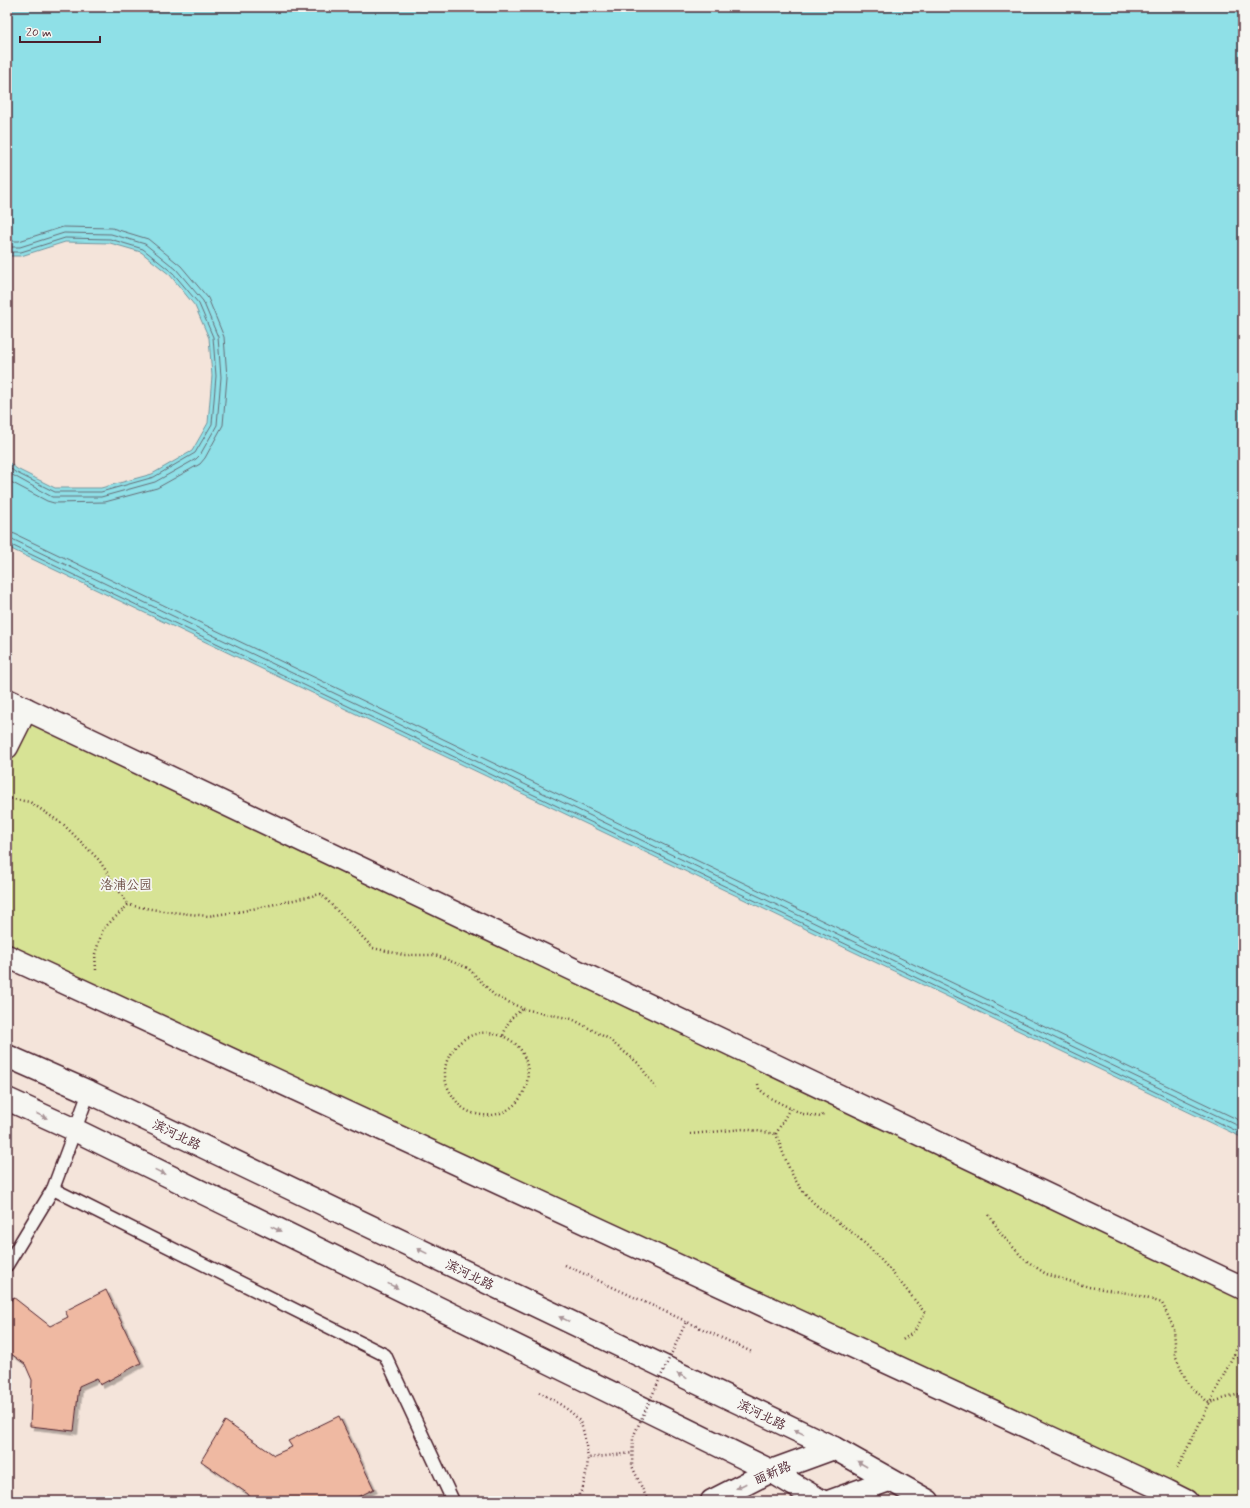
<svg xmlns="http://www.w3.org/2000/svg" width="1250" height="1508" viewBox="0 0 1250 1508" font-family="Mynerve,'LXGW WenKai TC',sans-serif">
	<style>
		.green { fill: #d7e395; stroke: #908160 }
		.water { fill: #8fe0e7; stroke: #73939c }
		.lines { fill: none; stroke-linecap: round; stroke-linejoin: round }
		.shore { stroke: #666c76; stroke-width: 1 }
		.building { fill: #efb9a2; stroke: #4a1f2b; filter: url(#shadow) }
		.lane-casing { stroke: #4a1f2b; stroke-width: 15 }
		.street-casing { stroke: #4a1f2b; stroke-width: 25 }
		.secondary-casing { stroke: #4a1f2b; stroke-width: 25 }
		.path { stroke: #4a1f2b; stroke-width: 2.5; stroke-dasharray: 1 3; stroke-linecap: butt }
		.lane { stroke: #f6f6f2; stroke-width: 12 }
		.street { stroke: #f6f6f2; stroke-width: 22 }
		.secondary { stroke: #f6f6f2; stroke-width: 22 }
		.path-bridge { stroke: #4a1f2b; stroke-width: 2.5; stroke-dasharray: 1 3; stroke-linecap: butt }
		.oneway { fill: #a99598 }
		.labels { text-anchor: middle; stroke-width: 3.5; stroke-linejoin: round; paint-order: stroke }
		.park-label { font-size: 13px; fill: #6d5046; stroke: #f6f6f2 }
		.street-label { font-size: 13px; fill: #4a1f2b; stroke: #f6f6f2 }
	</style>
	<defs>
		<filter id="shadow"><feDropShadow dx="3.5" dy="3.5" stdDeviation="0" flood-color="#0004"/></filter>
	</defs>
	<rect width="100%" height="100%" fill="#f4e4da"/>
	<filter id="ink" filterUnits="userSpaceOnUse"><feTurbulence type="fractalNoise" baseFrequency=".025" numOctaves="2"/><feDisplacementMap in="SourceGraphic" scale="8" xChannelSelector="R" yChannelSelector="G"/><feConvolveMatrix kernelMatrix="1 2 1 2 8 2 1 2 1" color-interpolation-filters="sRGB"/></filter>
	<g filter="url(#ink)">
		<!-- green -->
		<path class="green" d="M7 700 1243 1288V1501H1186L7 956Z"/>
		<!-- water -->
		<path class="water" d="M7 7H1243V1138L7 547V461L17 469 55 488H101L152 474 192 451 208 423 212 376 209 338 195 306 170 275 141 252 110 243 65 242 21 256H7Z"/>
		<g class="lines">
			<!-- shore -->
			<g class="shore">
				<path d="M7 241H19L63 227 112 228 148 239 181 266 208 298 224 337 227 377 223 425 205 458 200 464 157 488 105 502 54 503 47 501 7 480"/>
				<path d="M7 247H20L64 233 111 234 145 244 176 269 203 301 218 337 221 377 217 425 200 455 196 459 155 482 101 497H52L7 472"/>
				<path d="M7 252H21L65 238 110 239 143 249 173 273 199 304 213 337 216 376 212 424 195 453 154 477 101 492H55L15 472 7 466"/>
				<path d="M7 532 15 534 1243 1122"/>
				<path d="M7 538 12 539 1243 1128"/>
				<path d="M7 543 1243 1134"/>
			</g>
		</g>
		<!-- building -->
		<g class="building">
			<path d="M106 1290 141 1363 100 1385 97 1378 79 1386 74 1431 30 1426 32 1380 25 1364 7 1351V1307L13 1297 50 1326 68 1317 65 1311Z"/>
			<path d="M339 1416 374 1489 350 1501H252L248 1494 201 1461 225 1421 274 1455 292 1447 288 1441Z"/>
		</g>
		<g class="lines">
			<defs>
				<g id="lane">
					<path d="M53 1189 385 1355 453 1501"/>
					<path d="M7 1265 53 1189 89 1092"/>
				</g>
				<g id="street">
					<path d="M7 700 1243 1288"/>
					<path d="M7 747 26 709"/>
					<path d="M7 956 1166 1491 1186 1501"/>
				</g>
				<g id="secondary">
					<path d="M7 1056 89 1092 834 1448 928 1501"/>
					<path d="M7 1099 75 1130 771 1471 821 1501"/>
					<path d="M712 1501 771 1471 834 1448"/>
					<path d="M831 1501 889 1480"/>
				</g>
			</defs>
			<!-- lane casing -->
			<use href="#lane" class="lane-casing"/>
			<!-- street casing -->
			<use href="#street" class="street-casing"/>
			<!-- secondary casing -->
			<use href="#secondary" class="secondary-casing"/>
			<!-- path -->
			<g class="path">
				<path d="M7 798 30 802 64 825 99 860 128 905"/>
				<path d="M96 970 95 954 103 929 128 905 163 911 208 916 243 911 321 894 373 948 404 955H435L468 968 495 996 524 1009 572 1019 607 1038 638 1063 656 1088"/>
				<path d="M503 1036C494 1034 485 1031 476 1034 459 1038 444 1056 445 1074 445 1085 450 1093 457 1102 463 1110 472 1114 482 1115 516 1119 538 1083 523 1054 519 1045 511 1040 503 1036 508 1022 510 1017 523 1009"/>
				<path d="M758 1084 759 1089 770 1098 790 1108"/>
				<path d="M823 1115 821 1117 803 1114 790 1108 776 1134C783 1152 789 1172 800 1187 816 1210 842 1223 862 1241 886 1263 905 1288 925 1313L914 1332 901 1341"/>
				<path d="M690 1134 744 1129 776 1134"/>
				<path d="M989 1215 1002 1235 1024 1259 1046 1274 1089 1287 1134 1294 1162 1303 1174 1329 1176 1357 1188 1384 1209 1403 1243 1393"/>
				<path d="M565 1265 752 1352"/>
				<path d="M1234 1354 1243 1362"/>
				<path d="M539 1392C551 1399 575 1411 581 1424 585 1434 586 1447 588 1458"/>
				<path d="M1177 1469 1243 1336"/>
				<path d="M574 1501 582 1491 587 1470 588 1458 633 1453"/>
			</g>
			<!-- lane -->
			<use href="#lane" class="lane"/>
			<!-- street -->
			<use href="#street" class="street"/>
			<!-- secondary -->
			<use href="#secondary" class="secondary"/>
			<!-- path-bridge -->
			<path class="path-bridge" d="M648 1501 632 1466 633 1437 686 1322"/>
		</g>
		<!-- one-way arrows -->
		<defs><path id="oneway-solid" d="M-6-.8H1V-3.2L6.5 0L1 3.2V.8H-6Z"/></defs>
		<g class="oneway">
			<use href="#oneway-solid" transform="translate(42 1116) rotate(24)"/>
			<use href="#oneway-solid" transform="translate(160 1172) rotate(26)"/>
			<use href="#oneway-solid" transform="translate(276 1229) rotate(26)"/>
			<use href="#oneway-solid" transform="translate(422 1251) rotate(-154)"/>
			<use href="#oneway-solid" transform="translate(393 1286) rotate(26)"/>
			<use href="#oneway-solid" transform="translate(564 1319) rotate(-154)"/>
			<use href="#oneway-solid" transform="translate(682 1376) rotate(-154)"/>
			<use href="#oneway-solid" transform="translate(799 1432) rotate(-154)"/>
			<use href="#oneway-solid" transform="translate(862 1464) rotate(-150)"/>
			<use href="#oneway-solid" transform="translate(741 1486) rotate(153)"/>
		</g>
	</g>
	<g class="labels">
		<!-- park labels -->
		<g class="park-label">
			<text x="126" y="889">洛浦公园</text>
		</g>
		<!-- street labels -->
		<g class="street-label">
			<text transform="translate(177 1134) rotate(26)" y="5">滨河北路</text>
			<text transform="translate(470 1274) rotate(26)" y="5">滨河北路</text>
			<text transform="translate(762 1414) rotate(26)" y="5">滨河北路</text>
			<text transform="translate(772 1472) rotate(-23)" y="5">丽新路</text>
		</g>
	</g>
	<!-- margin -->
	<rect width="1250" height="1508" fill="none" stroke="#f6f6f2" stroke-width="24"/>
	<rect x="12" y="12" width="1226" height="1484" fill="none" stroke="#4a1f2b" stroke-width="1.5" filter="url(#ink)"/>
	<!-- scale -->
	<path d="M20 36v6h80v-6" fill="none" stroke="#4a1f2b" stroke-width="2"/>
	<text x="26" y="36" font-size="12" fill="#4a1f2b" stroke="#f6f6f2" stroke-width="3" paint-order="stroke">20 m</text>
</svg>
